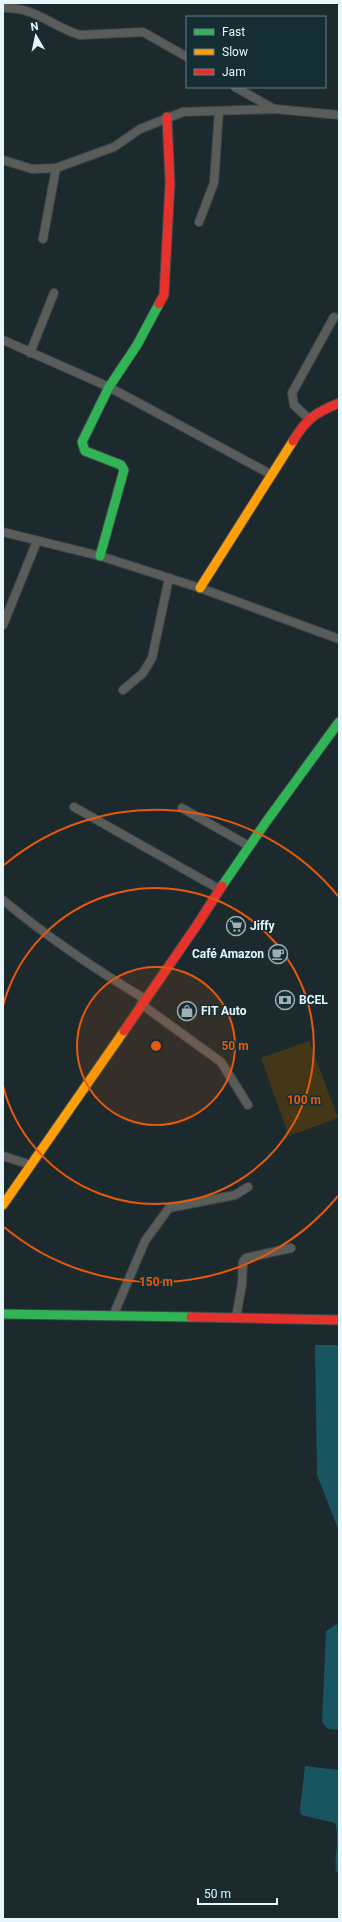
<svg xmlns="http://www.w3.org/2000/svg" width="342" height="1922" viewBox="0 0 342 1922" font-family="Roboto,sans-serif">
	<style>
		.green { fill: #433717 }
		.water { fill: #195461 }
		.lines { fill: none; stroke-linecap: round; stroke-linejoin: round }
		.street-casing { stroke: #3a4648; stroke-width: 10 }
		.fast-casing { stroke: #3a4648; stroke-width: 11 }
		.slow-casing { stroke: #3a4648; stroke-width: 11 }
		.jam-casing { stroke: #3a4648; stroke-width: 11 }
		.street { stroke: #5a5c5a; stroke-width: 8 }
		.fast { stroke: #30b455; stroke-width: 9 }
		.slow { stroke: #ff9f0a; stroke-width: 9 }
		.jam { stroke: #e5322d; stroke-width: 9 }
		.ring { fill: none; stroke: #e8590c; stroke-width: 2 }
		.labels { text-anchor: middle; stroke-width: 3; stroke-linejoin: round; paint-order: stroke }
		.poi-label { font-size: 12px; font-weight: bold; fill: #e7f6fa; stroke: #152e34; text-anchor: start }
		.centre { fill: #e8590c; stroke: #152e34; stroke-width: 2 }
		.ring-label { font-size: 12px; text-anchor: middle; font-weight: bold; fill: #e8590c; stroke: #152e34; stroke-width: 3; stroke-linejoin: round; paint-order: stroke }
	</style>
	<rect width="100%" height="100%" fill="#1c2a2d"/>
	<!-- green -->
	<path class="green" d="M309 1041 338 1118 289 1136 261 1058Z"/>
	<!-- water -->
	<g class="water">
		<path d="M315 1345H339V1531L317 1475Z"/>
		<path d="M339 1624V1730L328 1729 322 1722 326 1631 335 1625Z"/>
		<path d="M305 1766 339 1770V1874L336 1871C334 1855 340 1838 335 1823L301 1815 300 1809Z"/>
	</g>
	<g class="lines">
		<defs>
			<g id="street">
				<path d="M3 8C37 7 50 26 80 35L143 32 187 57"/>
				<path d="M235 87 274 109"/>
				<path d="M3 160 32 169 56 168 114 147 140 129 183 112 275 109 339 115"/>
				<path d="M199 222 214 183 219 111"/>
				<path d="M43 239 56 168"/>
				<path d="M3 340 109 387 272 475"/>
				<path d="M30 353 54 293"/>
				<path d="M309 419 294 405 292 393 334 317"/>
				<path d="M3 532 100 556 200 588 339 639"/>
				<path d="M3 625 37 541"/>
				<path d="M123 690 143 673 152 658 169 578"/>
				<path d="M74 807 219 889"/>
				<path d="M182 808 249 846"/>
				<path d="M3 900C47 937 95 969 145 999"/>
				<path d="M141 1004 221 1062 248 1105"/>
				<path d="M3 1156 31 1165"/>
				<path d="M113 1316 145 1241 169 1208 235 1195 248 1187"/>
				<path d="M236 1318 242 1284 243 1262 246 1258 291 1248"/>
			</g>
			<g id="fast">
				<path d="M100 556 124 470 121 465 85 451 82 442 109 387 137 345 159 304"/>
				<path d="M222 886 266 822 339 722"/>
				<path d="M3 1314 191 1317"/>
			</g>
			<g id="slow">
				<path d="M200 588 293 441"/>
				<path d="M3 1205 124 1031"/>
			</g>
			<g id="jam">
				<path d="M159 304 164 295 170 183 167 117"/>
				<path d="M293 441C307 418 315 413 339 403"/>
				<path d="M124 1031 197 925 222 886"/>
				<path d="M191 1317 339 1320"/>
			</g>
		</defs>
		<!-- street casing -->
		<use href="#street" class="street-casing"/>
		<!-- fast casing -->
		<use href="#fast" class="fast-casing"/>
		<!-- slow casing -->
		<use href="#slow" class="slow-casing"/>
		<!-- jam casing -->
		<use href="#jam" class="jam-casing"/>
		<!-- street -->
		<use href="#street" class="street"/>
		<!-- fast -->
		<use href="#fast" class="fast"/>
		<!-- slow -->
		<use href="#slow" class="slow"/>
		<!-- jam -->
		<use href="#jam" class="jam"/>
	</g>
	<!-- distance rings -->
	<circle cx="156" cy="1046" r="79" fill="#e8590c" fill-opacity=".12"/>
	<g class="ring">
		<circle cx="156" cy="1046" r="79"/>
		<path d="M3 1006A158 158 0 1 1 3 1086"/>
		<path d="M338 1196A236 236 0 0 1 4 1227M4 865A236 236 0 0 1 338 896"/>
	</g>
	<!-- icons -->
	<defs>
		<symbol id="supermarket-ring" viewBox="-11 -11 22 22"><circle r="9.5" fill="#152e34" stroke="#a0afb2" stroke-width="1.5"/><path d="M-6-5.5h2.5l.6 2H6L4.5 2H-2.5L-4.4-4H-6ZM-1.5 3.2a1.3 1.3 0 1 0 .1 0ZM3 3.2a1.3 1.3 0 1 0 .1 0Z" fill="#a0afb2"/></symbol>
		<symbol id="cafe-ring" viewBox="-11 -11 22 22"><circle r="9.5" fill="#152e34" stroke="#a0afb2" stroke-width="1.5"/><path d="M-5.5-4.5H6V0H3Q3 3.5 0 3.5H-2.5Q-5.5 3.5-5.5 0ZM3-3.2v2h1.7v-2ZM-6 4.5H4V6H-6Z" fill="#a0afb2"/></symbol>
		<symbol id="bank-ring" viewBox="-11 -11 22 22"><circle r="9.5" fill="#152e34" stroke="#a0afb2" stroke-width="1.5"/><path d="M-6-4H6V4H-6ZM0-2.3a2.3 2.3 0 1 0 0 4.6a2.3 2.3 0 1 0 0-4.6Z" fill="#a0afb2"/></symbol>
		<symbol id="shop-ring" viewBox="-11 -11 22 22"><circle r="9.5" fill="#152e34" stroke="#a0afb2" stroke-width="1.5"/><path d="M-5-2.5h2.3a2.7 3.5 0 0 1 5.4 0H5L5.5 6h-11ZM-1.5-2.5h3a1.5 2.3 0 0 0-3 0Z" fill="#a0afb2"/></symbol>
	</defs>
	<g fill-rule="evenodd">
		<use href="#supermarket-ring" x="225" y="915" width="22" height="22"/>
		<use href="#cafe-ring" x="267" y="943" width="22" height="22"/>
		<use href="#bank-ring" x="274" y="989" width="22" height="22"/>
		<use href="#shop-ring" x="176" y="1000" width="22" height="22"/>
	</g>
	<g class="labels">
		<!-- poi labels -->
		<g class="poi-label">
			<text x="250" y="930">Jiffy</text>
			<text x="264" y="958" text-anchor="end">Café Amazon</text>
			<text x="299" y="1004">BCEL</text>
			<text x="201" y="1015">FIT Auto</text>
		</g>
	</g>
	<circle cx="156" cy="1046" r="6" class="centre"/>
	<g class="ring-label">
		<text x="235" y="1050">50 m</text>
		<text x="304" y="1104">100 m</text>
		<text x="156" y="1286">150 m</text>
	</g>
	<!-- border -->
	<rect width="342" height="1922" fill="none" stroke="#e7f6fa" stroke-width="8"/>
	<!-- legend -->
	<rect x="186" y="16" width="140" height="72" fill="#152e34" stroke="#697e83"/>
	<rect x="194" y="29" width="20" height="6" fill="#30b455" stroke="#697e83"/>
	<text x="222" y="36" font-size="12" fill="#e7f6fa">Fast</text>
	<rect x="194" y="49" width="20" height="6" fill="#ff9f0a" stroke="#697e83"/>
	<text x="222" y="56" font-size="12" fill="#e7f6fa">Slow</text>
	<rect x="194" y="69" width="20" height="6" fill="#e5322d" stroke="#697e83"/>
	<text x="222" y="76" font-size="12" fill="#e7f6fa">Jam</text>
	<!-- north arrow -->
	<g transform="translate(36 36) rotate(351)" stroke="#152e34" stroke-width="3" paint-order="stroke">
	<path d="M0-3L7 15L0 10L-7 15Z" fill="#e7f6fa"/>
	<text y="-6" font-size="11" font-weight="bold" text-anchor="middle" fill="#e7f6fa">N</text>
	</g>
	<!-- scale -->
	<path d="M198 1898v6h79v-6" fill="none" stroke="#e7f6fa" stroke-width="2"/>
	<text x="204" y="1898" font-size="12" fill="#e7f6fa" stroke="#152e34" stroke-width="3" paint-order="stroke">50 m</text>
</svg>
